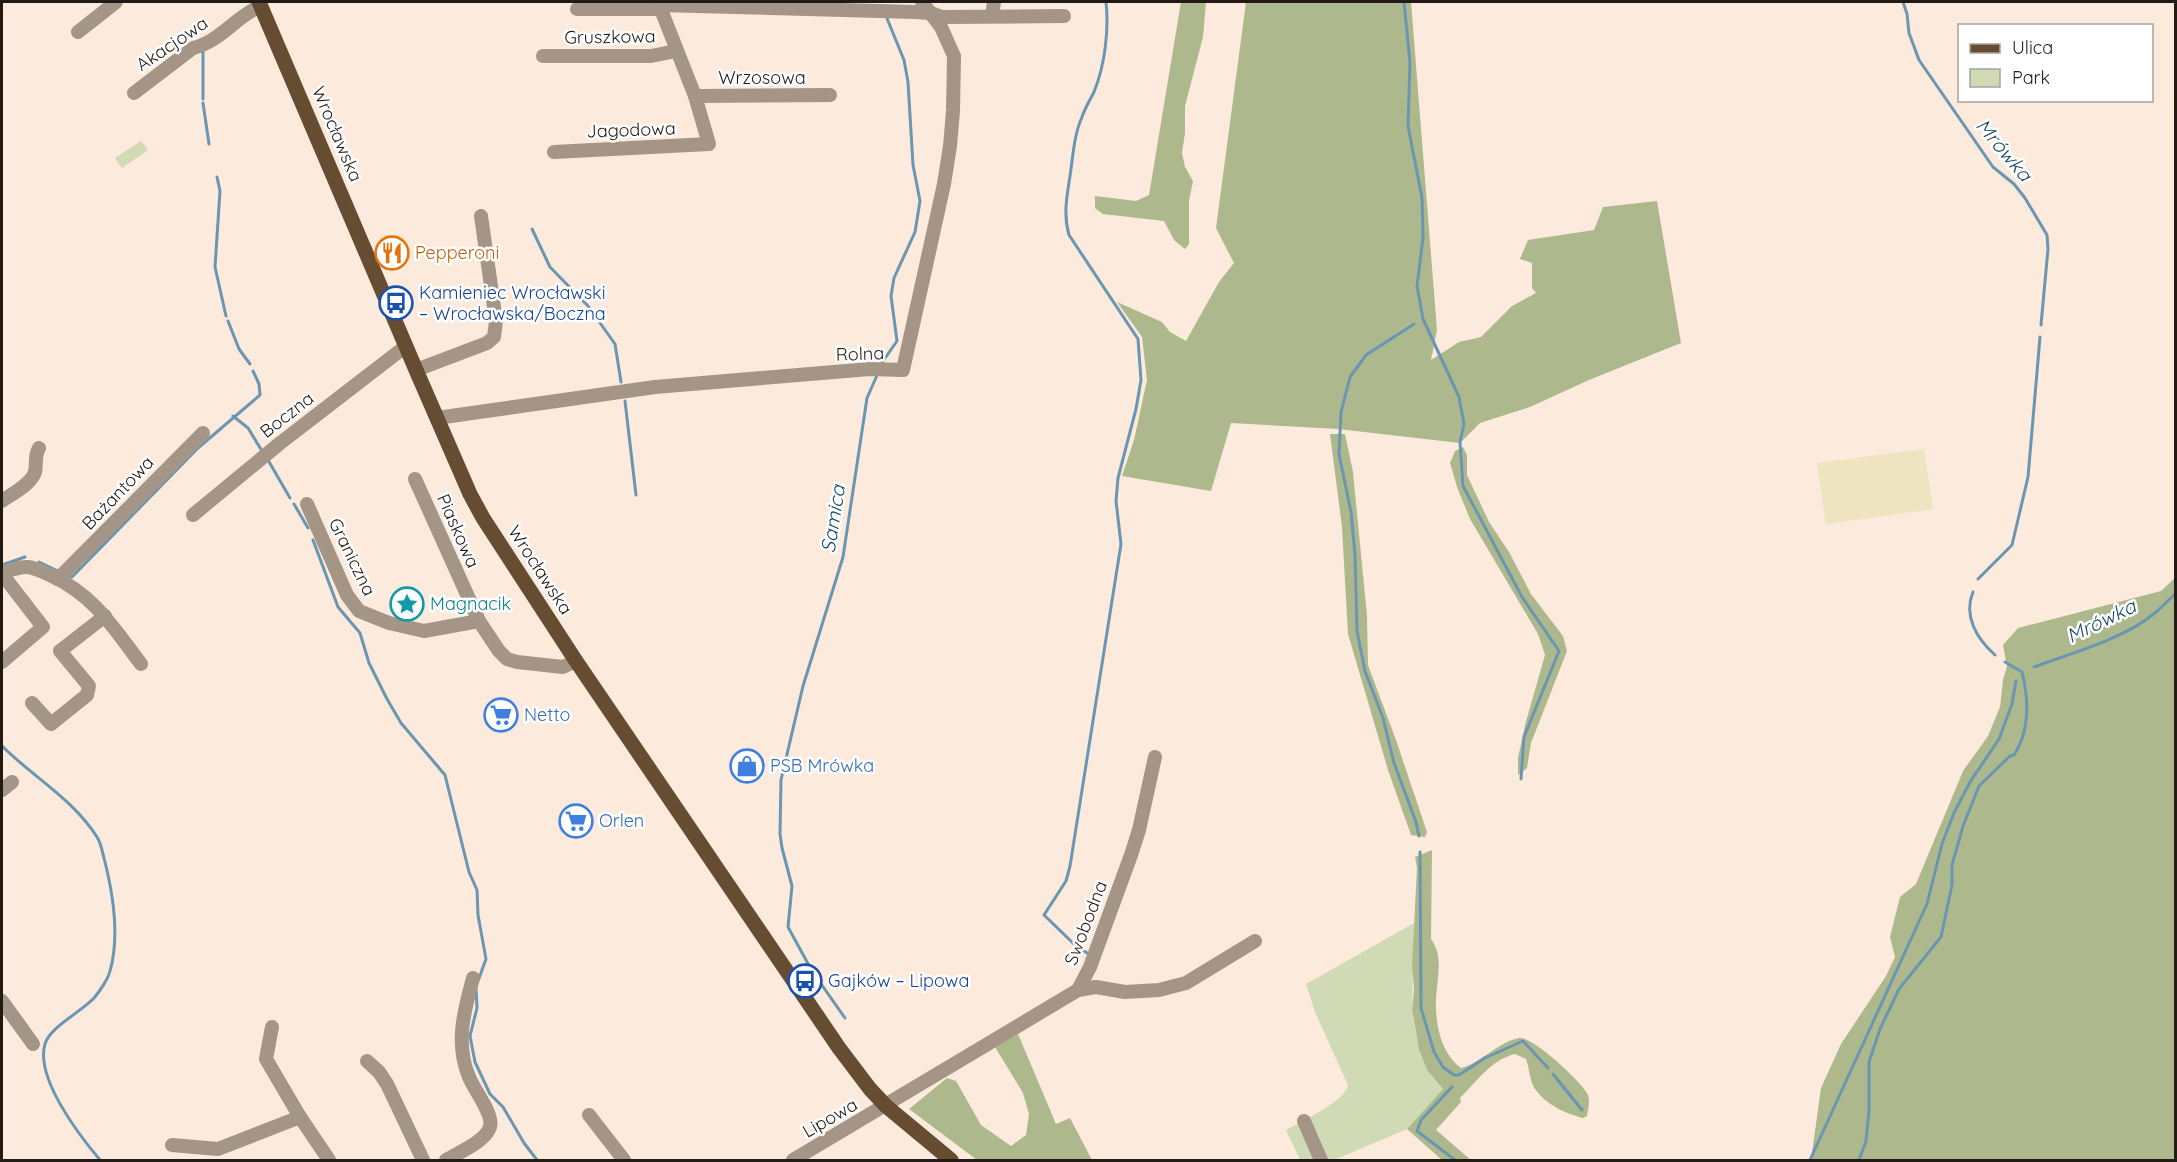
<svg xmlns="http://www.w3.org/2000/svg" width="2177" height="1162" viewBox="0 0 2177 1162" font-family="Quicksand,sans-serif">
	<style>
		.green { fill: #d0dab5 }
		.forest { fill: #adb98c }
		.sand { fill: #eee4bf }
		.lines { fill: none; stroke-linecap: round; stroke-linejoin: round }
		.stream { stroke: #6a96b2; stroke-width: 3 }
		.minor { stroke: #a49586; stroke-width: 14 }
		.major { stroke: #664d31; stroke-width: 15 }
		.labels { text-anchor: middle; stroke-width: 5; stroke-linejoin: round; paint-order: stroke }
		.street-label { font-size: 18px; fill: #221a15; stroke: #fff }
		.food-label { font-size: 18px; fill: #c56008; stroke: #fff; text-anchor: start }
		.transit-label { font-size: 18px; fill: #164399; stroke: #fff; text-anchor: start }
		.culture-label { font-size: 18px; fill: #0d838f; stroke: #fff; text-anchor: start }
		.shop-label { font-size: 18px; fill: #366cbe; stroke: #fff; text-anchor: start }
		.water-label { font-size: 20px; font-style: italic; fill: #184e6c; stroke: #fff }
	</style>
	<rect width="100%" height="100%" fill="#fceadd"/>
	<!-- green -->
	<g class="green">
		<path d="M141 141 148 150 122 168 115 158Z"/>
		<path d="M1414 923 1412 1010 1415 1030 1427 1070 1443 1089 1407 1129 1334 1160H1300L1286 1130C1301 1121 1345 1102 1348 1085L1315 1012 1306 984Z"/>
	</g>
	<!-- forest -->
	<g class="forest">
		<path d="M1181 2H1206L1203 37 1185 106V133L1182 153 1185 167 1193 181 1189 201V244L1185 249 1174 240 1164 221 1103 214 1095 208V196L1136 201 1149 195Z"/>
		<path d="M1246 2H1411L1437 330 1431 360 1459 342 1481 337 1512 306 1536 293 1532 288V263L1520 259 1528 240 1594 230 1603 207 1657 201 1681 343 1589 380 1530 407 1480 423 1460 443 1338 429 1231 423 1211 491 1122 476 1134 440 1147 380 1142 337 1117 302 1162 322 1170 332 1186 341 1219 282 1234 263 1216 228Z"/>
		<path d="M1330 434H1345L1353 472 1367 616 1368 665 1396 740 1427 832 1425 837 1411 835 1388 770 1348 634 1342 527Z"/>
		<path d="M1463 447 1467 455V475L1489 522 1509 552 1531 594 1563 636 1567 651 1531 743 1527 768 1518 775V758L1525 725 1545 655 1538 634 1470 519 1457 487 1450 463 1455 451Z"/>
		<path d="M2175 578V1160H1811L1821 1088 1841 1044 1886 976 1895 957 1890 937 1900 897 1916 884 1963 771 1988 736 2000 707 2003 680 2007 666 2003 645 2018 628 2161 591Z"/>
		<path d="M1432 850 1431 939C1444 957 1437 978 1436 999 1435 1024 1441 1053 1461 1068 1481 1063 1498 1042 1519 1038 1533 1036 1580 1081 1587 1093 1591 1100 1588 1108 1587 1116L1583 1118C1565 1114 1539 1101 1532 1083 1529 1075 1529 1067 1526 1059L1515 1054C1491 1060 1477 1081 1460 1098L1461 1102 1436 1130 1471 1160H1442L1407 1129 1443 1089 1427 1070 1419 1049 1412 1010 1414 989 1412 965 1417 868 1415 857Z"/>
		<path d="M1018 1034 1056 1124 1070 1118 1092 1160H977L909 1109 947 1078 956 1081 981 1125 1011 1146 1026 1135 1029 1114 1023 1093 995 1047Z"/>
	</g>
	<!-- sand -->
	<path class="sand" d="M1924 449 1933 509 1826 524 1817 463Z"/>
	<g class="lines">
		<!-- stream -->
		<g class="stream">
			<path d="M1404 2 1410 63 1408 126 1422 198 1423 238 1417 286 1423 319 1459 397 1464 424 1460 442 1463 486 1522 597 1559 651 1524 737 1521 779"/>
			<path d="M1903 2 1907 14 1909 33 1919 60 1993 167 2014 184 2025 198 2047 235 2048 249 2041 325"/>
			<path d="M203 52V99"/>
			<path d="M203 103 209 144"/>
			<path d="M217 177 220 191 215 267 226 316"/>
			<path d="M532 229 550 267 588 306 615 344 621 382"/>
			<path d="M228 321 239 349 250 364"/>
			<path d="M1414 324 1366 355 1350 377 1341 412 1339 454 1351 512 1355 555 1357 631 1365 671 1383 718 1394 763 1416 822 1419 836"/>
			<path d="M881 364 897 341 891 296 894 278 915 232 920 201 913 165 908 82 904 60 886 16"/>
			<path d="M625 401 636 495"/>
			<path d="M233 416 248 428 262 451"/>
			<path d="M268 460 290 498"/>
			<path d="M294 504 308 528"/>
			<path d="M313 540 338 607 360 633 369 663 387 699 401 723 445 775 469 872 477 890 478 915 486 959 478 981"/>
			<path d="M39 562 60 572"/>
			<path d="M2 565 25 557"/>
			<path d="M68 576 72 577 198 448 260 395 259 384 253 371"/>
			<path d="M1978 579 2012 545 2028 477 2040 337"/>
			<path d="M1973 592C1963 616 1977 639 1995 655"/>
			<path d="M2034 667C2072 653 2124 639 2155 613 2162 607 2169 600 2176 593"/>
			<path d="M2 746C33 777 73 799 97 837 101 843 102 851 104 858 113 893 120 936 110 971 108 979 100 991 94 998 81 1012 50 1027 45 1044 35 1078 79 1135 100 1160"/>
			<path d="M1420 852 1421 1008 1434 1052 1443 1067 1454 1075H1459L1485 1058 1523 1041 1548 1068"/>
			<path d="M1090 955 1074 944 1044 915 1066 881 1070 866 1121 544 1116 501 1118 478 1136 409 1141 380 1138 339 1069 235C1063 214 1067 196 1070 176 1073 156 1074 135 1082 117 1085 108 1090 100 1094 92 1105 65 1109 30 1106 2"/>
			<path d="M476 988 477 1008 470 1036 475 1062 490 1094 503 1107 524 1143 537 1160"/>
			<path d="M845 1018 812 971 788 927 792 886 782 848 780 834 781 780 803 686 843 557 867 398 878 373"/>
			<path d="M1553 1074 1582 1110"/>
			<path d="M1452 1087 1421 1120 1417 1131 1455 1160"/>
			<path d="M1810 1160 1927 904 1942 844 1954 813 1970 782 1999 739 2012 704 2016 681"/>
			<path d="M1859 1160 1866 1141 1869 1111V1062L1880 1029 1899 989 1941 937 1952 885V865L1963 826 1979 786 2010 756 2014 755C2030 730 2029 700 2022 672L2005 662"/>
		</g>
		<!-- minor -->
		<g class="minor">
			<path d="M659 5 915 12 931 13 942 17 1064 16"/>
			<path d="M577 9H660"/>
			<path d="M992 16 994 2"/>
			<path d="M78 32 116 2"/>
			<path d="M543 56H651L676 51"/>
			<path d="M134 93 193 48C220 42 236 16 261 6"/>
			<path d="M695 96 830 95"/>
			<path d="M554 152 709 144 695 96 658 2"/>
			<path d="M416 370 487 343 494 337 496 321 481 216"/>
			<path d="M437 418 655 387 870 369 903 370 944 184 950 146 953 111 954 56 941 27 922 2"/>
			<path d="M415 479 479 621 499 651 507 659 517 662 563 667 576 661"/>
			<path d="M2 501C11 494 31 485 35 472 37 463 34 457 39 448"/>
			<path d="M307 504 347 595 359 611 389 623 424 631 479 621"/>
			<path d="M193 515 279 444 406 346"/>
			<path d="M2 572C10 571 20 566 28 567 36 568 43 572 50 575 94 595 113 627 141 664"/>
			<path d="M2 574 43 627 2 662"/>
			<path d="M58 579 203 433"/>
			<path d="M32 703 51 724 87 695 89 686 60 651 105 616"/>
			<path d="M2 790 12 782"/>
			<path d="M1078 990 1096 987 1125 992 1159 990 1186 983 1255 941"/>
			<path d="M2 1001 33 1044"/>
			<path d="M272 1027 266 1059 300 1117 329 1160"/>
			<path d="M367 1061 379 1072 387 1084 423 1160"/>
			<path d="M589 1115 624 1160"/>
			<path d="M1304 1121 1321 1160"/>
			<path d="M172 1145 218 1149 300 1117"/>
			<path d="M446 1160C459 1152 485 1142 490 1127 494 1114 474 1090 469 1077 455 1044 464 1011 473 978"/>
			<path d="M793 1160 1078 990 1090 967 1131 855 1139 830 1155 757"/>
		</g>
		<!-- major -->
		<path class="major" d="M259 2 416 370 470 494 483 518 576 661 839 1048 870 1089 886 1106 951 1160"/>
	</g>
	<!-- icons -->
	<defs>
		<symbol id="restaurant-ring" viewBox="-11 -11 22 22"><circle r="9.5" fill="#fff" stroke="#e8710a" stroke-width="1.5"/><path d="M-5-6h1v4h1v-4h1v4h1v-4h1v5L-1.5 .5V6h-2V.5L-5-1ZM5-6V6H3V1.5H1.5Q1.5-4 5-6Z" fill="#e8710a"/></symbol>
		<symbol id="bus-ring" viewBox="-11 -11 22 22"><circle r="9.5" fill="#fff" stroke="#1a4fb4" stroke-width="1.5"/><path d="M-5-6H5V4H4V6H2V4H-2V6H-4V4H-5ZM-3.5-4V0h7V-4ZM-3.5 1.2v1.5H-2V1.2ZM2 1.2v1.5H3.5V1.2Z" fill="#1a4fb4"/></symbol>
		<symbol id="sight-ring" viewBox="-11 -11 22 22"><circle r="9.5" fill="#fff" stroke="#0f9aa8" stroke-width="1.5"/><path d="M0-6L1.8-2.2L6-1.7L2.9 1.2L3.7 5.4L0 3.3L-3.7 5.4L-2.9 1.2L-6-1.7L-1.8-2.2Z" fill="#0f9aa8"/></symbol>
		<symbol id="supermarket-ring" viewBox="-11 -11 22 22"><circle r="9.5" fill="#fff" stroke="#3f7fe0" stroke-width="1.5"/><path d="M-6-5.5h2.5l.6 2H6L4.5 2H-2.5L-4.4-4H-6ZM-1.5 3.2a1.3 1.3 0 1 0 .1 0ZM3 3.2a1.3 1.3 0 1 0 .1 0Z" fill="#3f7fe0"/></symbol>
		<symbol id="shop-ring" viewBox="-11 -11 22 22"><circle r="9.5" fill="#fff" stroke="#3f7fe0" stroke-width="1.5"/><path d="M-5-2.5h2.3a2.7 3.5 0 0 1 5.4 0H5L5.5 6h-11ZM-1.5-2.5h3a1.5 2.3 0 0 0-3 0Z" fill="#3f7fe0"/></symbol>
	</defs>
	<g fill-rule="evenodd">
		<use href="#restaurant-ring" x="373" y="234" width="38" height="38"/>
		<use href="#bus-ring" x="377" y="284" width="38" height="38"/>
		<use href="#sight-ring" x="388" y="585" width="38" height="38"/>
		<use href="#supermarket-ring" x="482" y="696" width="38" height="38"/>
		<use href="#shop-ring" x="728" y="747" width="38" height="38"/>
		<use href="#supermarket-ring" x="557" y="802" width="38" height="38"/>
		<use href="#bus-ring" x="786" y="962" width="38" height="38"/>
	</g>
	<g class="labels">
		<!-- street labels -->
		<g class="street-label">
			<text transform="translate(610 37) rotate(-1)" y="6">Gruszkowa</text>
			<text transform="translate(172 44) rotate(-34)" y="6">Akacjowa</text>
			<text x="762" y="84">Wrzosowa</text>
			<text transform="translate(631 130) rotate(-2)" y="6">Jagodowa</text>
			<text transform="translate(337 134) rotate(67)" y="6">Wrocławska</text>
			<text transform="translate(860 354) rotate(-2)" y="6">Rolna</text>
			<text transform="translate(287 415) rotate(-38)" y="6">Boczna</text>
			<text transform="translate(118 493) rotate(-46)" y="6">Bażantowa</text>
			<text transform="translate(458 531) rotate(66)" y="6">Piaskowa</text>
			<text transform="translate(352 557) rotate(64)" y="6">Graniczna</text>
			<text transform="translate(540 570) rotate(57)" y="6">Wrocławska</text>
			<text transform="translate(1086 923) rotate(-69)" y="6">Swobodna</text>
			<text transform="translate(830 1118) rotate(-30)" y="6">Lipowa</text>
		</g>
		<!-- food labels -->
		<g class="food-label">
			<text x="415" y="259">Pepperoni</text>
		</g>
		<!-- transit labels -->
		<g class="transit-label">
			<text x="419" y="299">Kamieniec Wrocławski<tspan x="419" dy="21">– Wrocławska/Boczna</tspan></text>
			<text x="828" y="987">Gajków – Lipowa</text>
		</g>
		<!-- culture labels -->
		<g class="culture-label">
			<text x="430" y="610">Magnacik</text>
		</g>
		<!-- shop labels -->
		<g class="shop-label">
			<text x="524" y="721">Netto</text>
			<text x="770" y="772">PSB Mrówka</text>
			<text x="599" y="827">Orlen</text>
		</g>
		<!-- water labels -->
		<g class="water-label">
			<text transform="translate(2004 150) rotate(50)" y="7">Mrówka</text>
			<text transform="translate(833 519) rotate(-81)" y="7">Samica</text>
			<text transform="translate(2101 621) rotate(-26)" y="7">Mrówka</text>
		</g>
	</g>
	<!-- border -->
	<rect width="2177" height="1162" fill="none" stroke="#221a15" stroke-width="6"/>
	<!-- legend -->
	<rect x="1958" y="24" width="195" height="78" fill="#ffffff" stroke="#a7a3a1" stroke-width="1.5"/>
	<rect x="1970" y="44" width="30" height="9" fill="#664d31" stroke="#a7a3a1" stroke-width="1.5"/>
	<text x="2012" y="54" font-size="18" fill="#221a15">Ulica</text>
	<rect x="1970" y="69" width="30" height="18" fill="#d0dab5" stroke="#a7a3a1" stroke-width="1.5"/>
	<text x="2012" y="84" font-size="18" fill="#221a15">Park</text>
</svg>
